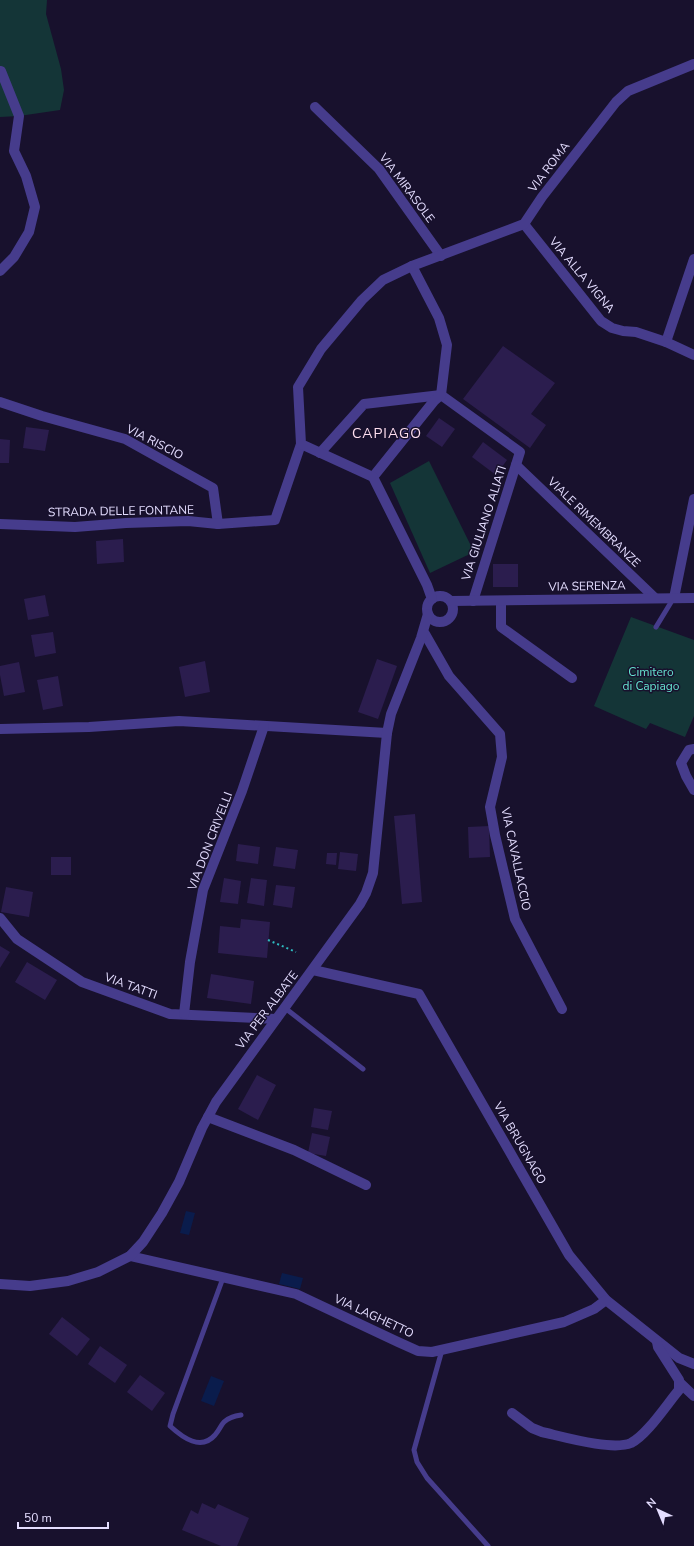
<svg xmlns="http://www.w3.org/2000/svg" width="694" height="1546" viewBox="0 0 694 1546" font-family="'Nunito Sans',sans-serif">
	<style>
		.green { fill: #143537 }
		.water { fill: #0a1c4c }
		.building { fill: #2b1d4e }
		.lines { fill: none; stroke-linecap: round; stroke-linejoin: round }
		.path { stroke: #2fbcc1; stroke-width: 2; stroke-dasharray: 2 3; stroke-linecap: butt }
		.service { stroke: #463c8c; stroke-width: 5 }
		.minor { stroke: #463c8c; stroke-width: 10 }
		.tertiary { stroke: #463c8c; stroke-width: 10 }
		.labels { text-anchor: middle; stroke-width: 3; stroke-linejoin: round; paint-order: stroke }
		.street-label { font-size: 12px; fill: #e4ddff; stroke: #18112d }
		.park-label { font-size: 12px; fill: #65e3cf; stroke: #18112d }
		.quarter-label { font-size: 14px; letter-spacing: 1px; fill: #ffdff0; stroke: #18112d }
	</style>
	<rect width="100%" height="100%" fill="#18112d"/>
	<!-- green -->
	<g class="green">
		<path d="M0 0H47L46 14 61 69 64 90 60 110 19 116 0 117Z"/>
		<path d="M429 461 474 552 430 573 390 483Z"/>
		<path d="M631 617 694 640V716L685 737 650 723 646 729 594 706Z"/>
	</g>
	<!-- water -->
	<g class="water">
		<path d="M186 1211 195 1213 189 1235 180 1233Z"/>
		<path d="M282 1273 303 1278 300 1289 279 1284Z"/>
		<path d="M211 1376 224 1381 214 1406 201 1401Z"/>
	</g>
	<!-- building -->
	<g class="building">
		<path d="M503 346 555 383 531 414 546 425 530 448 463 399Z"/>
		<path d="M439 418 455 429 442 447 426 436Z"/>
		<path d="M26 427 49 430 45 451 23 448Z"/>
		<path d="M0 439 10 440 9 463H0Z"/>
		<path d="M483 442 507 460 496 475 472 457Z"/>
		<path d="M123 539 124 562 97 564 96 541Z"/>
		<rect x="493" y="564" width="25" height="23"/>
		<path d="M45 595 49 616 28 620 24 599Z"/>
		<path d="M53 632 56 653 35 657 31 635Z"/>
		<path d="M377 659 397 666 378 719 358 712Z"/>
		<path d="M205 661 210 692 185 697 179 667Z"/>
		<path d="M19 662 25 692 4 696 0 675V666Z"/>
		<path d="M58 676 63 706 43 710 37 680Z"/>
		<path d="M415 814 422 902 402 904 394 816Z"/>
		<path d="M489 826 490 857 469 858 468 827Z"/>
		<path d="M238 844 260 847 258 864 236 861Z"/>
		<path d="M276 847 298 850 295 869 273 866Z"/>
		<path d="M340 852 358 854 356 871 338 869Z"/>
		<path d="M327 853H337L336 865 326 864Z"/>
		<rect x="51" y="857" width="20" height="18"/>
		<path d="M224 878 241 881 238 904 220 902Z"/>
		<path d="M251 878 267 880 264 906 247 903Z"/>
		<path d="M276 885 295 887 292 908 273 905Z"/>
		<path d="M6 887 33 892 29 917 1 912Z"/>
		<path d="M241 919 270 922 267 958 218 953 220 926 240 928Z"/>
		<path d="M0 946 10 952 0 968Z"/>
		<path d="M27 962 57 980 45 1000 15 982Z"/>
		<path d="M211 974 254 981 251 1004 207 998Z"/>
		<path d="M257 1075 276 1085 258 1120 238 1109Z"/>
		<path d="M314 1108 332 1111 328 1130 311 1127Z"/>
		<path d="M312 1133 330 1137 326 1156 308 1153Z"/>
		<path d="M62 1317 90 1339 77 1356 49 1334Z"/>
		<path d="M100 1346 127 1365 115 1383 88 1364Z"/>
		<path d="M140 1375 165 1393 152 1411 127 1392Z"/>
		<path d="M202 1503 215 1509 218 1504 249 1518 237 1546H221L182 1530 191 1510 198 1514Z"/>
	</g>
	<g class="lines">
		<!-- path -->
		<path class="path" d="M268 940 296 952"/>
		<!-- service -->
		<g class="service">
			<path d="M656 627 673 599"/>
			<path d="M285 1008 363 1069"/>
			<path d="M223 1278 173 1414 170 1426C183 1438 201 1451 215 1435 219 1431 221 1425 224 1422 229 1417 235 1416 241 1415"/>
			<path d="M442 1350 414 1450 417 1462 427 1478 488 1546"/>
		</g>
		<!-- minor -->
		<g class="minor">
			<path d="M315 107 379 169 441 256"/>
			<path d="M0 271 14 257 29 232 35 207 26 176 14 151 19 116 1 71"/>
			<path d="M666 342 694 259"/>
			<path d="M0 402 42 416 125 439 213 488 218 524"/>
			<path d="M320 453 364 404 441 395 520 452 473 601"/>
			<path d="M516 465 655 598"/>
			<path d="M373 477 434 401 441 395 447 345 439 318 412 266"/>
			<path d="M0 524 75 527 126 523 188 521 218 524 275 520 301 444"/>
			<path d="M501 601V627L572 678"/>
			<path d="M425 634 449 676 500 734 502 757 490 807 495 835 515 919 562 1009"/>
			<path d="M0 729 89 727 179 721 387 733"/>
			<path d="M694 749 689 750 681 763 686 776 694 790"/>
			<path d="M0 918 17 939 82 982 170 1014 276 1019"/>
			<path d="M313 970 419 994 569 1255 606 1300 679 1358 694 1364"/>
			<path d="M184 1014 190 962 203 890 242 791 264 726"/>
			<path d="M208 1117 294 1150 366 1185"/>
			<path d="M130 1256 296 1294 398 1342 418 1351 432 1352 564 1322 594 1309 606 1300"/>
			<path d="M679 1382 694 1396"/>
			<path d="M512 1413 532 1428 542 1432C564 1437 612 1451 631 1443 647 1435 667 1404 679 1390V1380L658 1347 657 1342"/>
		</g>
		<!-- tertiary -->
		<g class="tertiary">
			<path d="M524 224 601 321 612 328 623 331 636 332 666 342 694 355"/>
			<circle cx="440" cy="609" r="13"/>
			<path d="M674 598 694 499"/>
			<path d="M432 599 427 585 373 477 301 444 298 387 321 349 362 300 383 280 412 266 524 224 542 197 616 102 628 91 694 64"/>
			<path d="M451 601 694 598"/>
			<path d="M0 1284 30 1286 68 1281 98 1272 130 1256 143 1242 162 1213 179 1182 202 1128 216 1102 360 904 366 893 373 873 387 733 391 714 421 638 428 614"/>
		</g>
	</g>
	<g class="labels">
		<!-- street labels -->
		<g class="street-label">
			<text transform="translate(549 167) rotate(-53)" y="4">VIA ROMA</text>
			<text transform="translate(407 188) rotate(53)" y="4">VIA MIRASOLE</text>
			<text transform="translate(582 275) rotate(50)" y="4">VIA ALLA VIGNA</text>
			<text transform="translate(155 442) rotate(27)" y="4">VIA RISCIO</text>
			<text transform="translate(121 511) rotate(-1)" y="4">STRADA DELLE FONTANE</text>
			<text transform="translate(594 522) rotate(44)" y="4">VIALE RIMEMBRANZE</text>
			<text transform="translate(484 523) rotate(-72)" y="4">VIA GIULIANO ALIATI</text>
			<text transform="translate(587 586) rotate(-1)" y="4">VIA SERENZA</text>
			<text transform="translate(210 841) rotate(-69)" y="4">VIA DON CRIVELLI</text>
			<text transform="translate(516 859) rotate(78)" y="4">VIA CAVALLACCIO</text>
			<text transform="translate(131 986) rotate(20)" y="4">VIA TATTI</text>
			<text transform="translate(267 1010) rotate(-53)" y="4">VIA PER ALBATE</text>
			<text transform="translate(520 1143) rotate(60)" y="4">VIA BRUGNAGO</text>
			<text transform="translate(374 1316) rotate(25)" y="4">VIA LAGHETTO</text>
		</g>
		<!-- park labels -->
		<g class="park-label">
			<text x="651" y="676">Cimitero<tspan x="651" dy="14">di Capiago</tspan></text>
		</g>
		<!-- quarter labels -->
		<g class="quarter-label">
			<text x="387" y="438">CAPIAGO</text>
		</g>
	</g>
	<!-- north arrow -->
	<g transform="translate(658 1510) rotate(316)" stroke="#18112d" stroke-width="3" paint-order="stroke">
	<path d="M0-3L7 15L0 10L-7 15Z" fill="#e4ddff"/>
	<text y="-6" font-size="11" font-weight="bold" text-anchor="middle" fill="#e4ddff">N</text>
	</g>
	<!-- scale -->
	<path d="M18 1522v6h90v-6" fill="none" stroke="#e4ddff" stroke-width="2"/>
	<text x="24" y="1522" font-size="12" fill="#e4ddff" stroke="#18112d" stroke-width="3" paint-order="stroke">50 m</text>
</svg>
